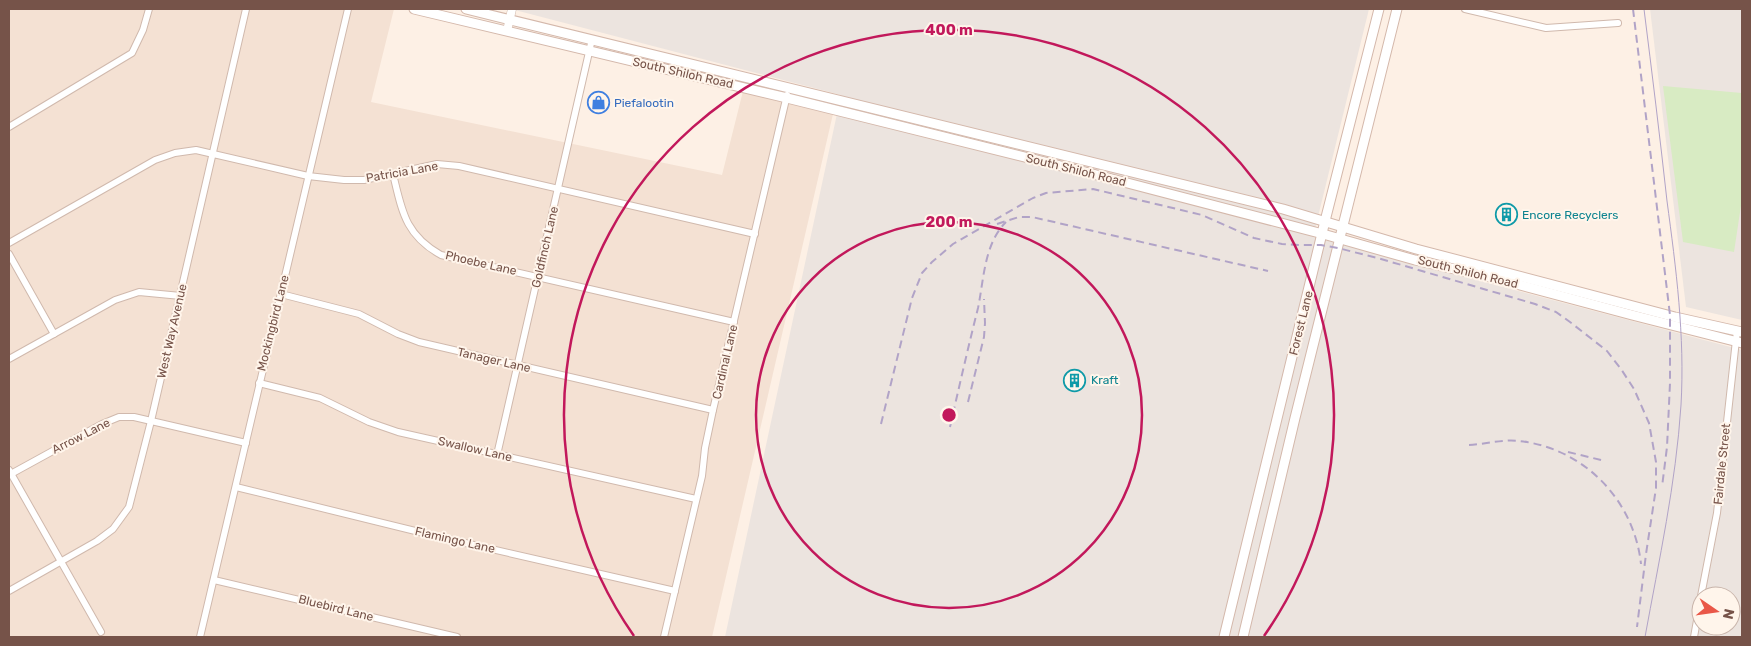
<svg xmlns="http://www.w3.org/2000/svg" width="1751" height="646" viewBox="0 0 1751 646" font-family="Rubik,sans-serif">
	<style>
		.residential { fill: #f4e1d3 }
		.industrial { fill: #ece4df; fill-rule: evenodd }
		.green { fill: #d8ebc3 }
		.lines { fill: none; stroke-linecap: round; stroke-linejoin: round }
		.minor-casing { stroke: #d0b9ad; stroke-width: 8 }
		.tertiary-casing { stroke: #d0b9ad; stroke-width: 9 }
		.secondary-casing { stroke: #d4b8ab; stroke-width: 11 }
		.minor { stroke: #fff; stroke-width: 6 }
		.tertiary { stroke: #fff; stroke-width: 8 }
		.secondary { stroke: #fff; stroke-width: 9 }
		.tram { stroke: #b1a3c7; stroke-width: 1 }
		.rail { stroke: #b1a3c7; stroke-width: 2; stroke-dasharray: 8 5; stroke-linecap: butt }
		.ring { fill: none; stroke: #c2185b; stroke-width: 2.5 }
		.labels { text-anchor: middle; stroke-width: 4; stroke-linejoin: round; paint-order: stroke }
		.street-label { font-size: 12px; fill: #765349; stroke: #fff5eb }
		.shop-label { font-size: 12px; fill: #366cbe; stroke: #fff5eb; text-anchor: start }
		.culture-label { font-size: 12px; fill: #0d838f; stroke: #fff5eb; text-anchor: start }
		.centre { fill: #c2185b; stroke: #fff5eb; stroke-width: 2.5 }
		.ring-label { font-size: 15px; text-anchor: middle; font-weight: bold; fill: #c2185b; stroke: #fff5eb; stroke-width: 4; stroke-linejoin: round; paint-order: stroke }
	</style>
	<rect width="100%" height="100%" fill="#fdf0e5"/>
	<!-- residential -->
	<path class="residential" d="M9 9H394L371 102 722 175 743 91 833 114 712 637H9Z"/>
	<!-- industrial -->
	<g class="industrial">
		<path d="M511 9H1369L1313 237 1742 350V637H725L841 95ZM1701 596H1731V626H1701Z"/>
		<path d="M1650 9H1742V320L1686 307Z"/>
	</g>
	<!-- green -->
	<path class="green" d="M1663 86 1742 93V199L1734 252 1683 242Z"/>
	<g class="lines">
		<defs>
			<g id="minor">
				<path d="M1465 9 1546 28 1618 23"/>
				<path d="M9 127 132 53 143 30 149 9"/>
				<path d="M393 174C402 211 405 235 441 255L734 322"/>
				<path d="M9 243 155 160 175 153 196 150 308 176 344 180H364L437 164 459 166 755 234"/>
				<path d="M9 254 54 334"/>
				<path d="M281 294 359 314 398 334 419 342 713 410"/>
				<path d="M9 359 115 300 139 292 181 296"/>
				<path d="M259 383 320 398 369 422 398 432 696 499"/>
				<path d="M497 455 592 39"/>
				<path d="M9 470 101 632"/>
				<path d="M9 475 102 424 119 417H134L246 443"/>
				<path d="M236 487 452 540 675 591"/>
				<path d="M214 580 457 637"/>
				<path d="M9 591 97 541 113 529 129 507 151 421 246 9"/>
				<path d="M1701 596 1717 513 1737 331"/>
				<path d="M200 637 348 9"/>
				<path d="M664 637 702 476 705 448 713 410 787 95"/>
				<path d="M1694 637 1701 598"/>
			</g>
			<path id="tertiary" d="M507 31 512 9"/>
			<g id="secondary">
				<path d="M414 9 787 98 1089 173 1323 234 1415 260 1494 278 1632 315 1742 343"/>
				<path d="M466 9 1283 209 1416 249 1675 317 1742 332"/>
				<path d="M1224 637 1325 221 1379 9"/>
				<path d="M1243 637 1295 418 1397 9"/>
			</g>
		</defs>
		<!-- minor casing -->
		<use href="#minor" class="minor-casing"/>
		<!-- tertiary casing -->
		<use href="#tertiary" class="tertiary-casing"/>
		<!-- secondary casing -->
		<use href="#secondary" class="secondary-casing"/>
		<!-- minor -->
		<use href="#minor" class="minor"/>
		<!-- tertiary -->
		<use href="#tertiary" class="tertiary"/>
		<!-- secondary -->
		<use href="#secondary" class="secondary"/>
		<!-- tram -->
		<path class="tram" d="M1644 9C1652 73 1660 137 1667 201 1676 268 1685 336 1681 405 1676 483 1659 560 1645 637"/>
		<!-- rail -->
		<g class="rail">
			<path d="M1633 9 1670 315V383L1667 447 1662 487"/>
			<path d="M997 224 1019 217H1032L1268 271"/>
			<path d="M968 402 984 337 985 323 984 299"/>
			<path d="M881 424 912 298 922 273 932 262 953 244 1033 198 1046 193 1093 189 1202 215 1254 238 1282 244 1299 245H1321L1338 248 1381 259 1535 304 1556 312 1570 322 1607 351 1621 369 1634 389 1649 423 1656 462V488L1646 554 1637 627"/>
			<path d="M950 427C959 387 968 348 978 308 984 279 984 244 1006 222"/>
			<path d="M1469 445C1486 444 1503 439 1519 441 1584 448 1634 500 1641 564"/>
			<path d="M1568 452 1605 461"/>
		</g>
	</g>
	<!-- distance rings -->
	<g class="ring">
		<circle cx="949" cy="415" r="193"/>
		<path d="M634 636A385 385 0 1 1 1264 636"/>
	</g>
	<!-- icons -->
	<defs>
		<symbol id="shop-ring" viewBox="-11 -11 22 22"><circle r="9.5" fill="#fff5eb" stroke="#3f7fe0" stroke-width="1.5"/><path d="M-5-2.5h2.3a2.7 3.5 0 0 1 5.4 0H5L5.5 6h-11ZM-1.5-2.5h3a1.5 2.3 0 0 0-3 0Z" fill="#3f7fe0"/></symbol>
		<symbol id="building-ring" viewBox="-11 -11 22 22"><circle r="9.5" fill="#fff5eb" stroke="#0f9aa8" stroke-width="1.5"/><path d="M-4-6H4V6H1V3H-1V6H-4ZM-2.5-4.3h1.7v1.8h-1.7ZM.8-4.3h1.7v1.8H.8ZM-2.5-1h1.7V.8h-1.7ZM.8-1h1.7V.8H.8Z" fill="#0f9aa8"/></symbol>
	</defs>
	<g fill-rule="evenodd">
		<use href="#shop-ring" x="586" y="90" width="25" height="25"/>
		<use href="#building-ring" x="1494" y="202" width="25" height="25"/>
		<use href="#building-ring" x="1062" y="368" width="25" height="25"/>
	</g>
	<g class="labels">
		<!-- street labels -->
		<g class="street-label">
			<text transform="translate(683 73) rotate(13)" y="4">South Shiloh Road</text>
			<text transform="translate(1076 170) rotate(14)" y="4">South Shiloh Road</text>
			<text transform="translate(402 172) rotate(-10)" y="4">Patricia Lane</text>
			<text transform="translate(545 247) rotate(-77)" y="4">Goldfinch Lane</text>
			<text transform="translate(481 263) rotate(13)" y="4">Phoebe Lane</text>
			<text transform="translate(1468 272) rotate(14)" y="4">South Shiloh Road</text>
			<text transform="translate(273 323) rotate(-76)" y="4">Mockingbird Lane</text>
			<text transform="translate(1301 323) rotate(-76)" y="4">Forest Lane</text>
			<text transform="translate(172 331) rotate(-77)" y="4">West Way Avenue</text>
			<text transform="translate(494 360) rotate(13)" y="4">Tanager Lane</text>
			<text transform="translate(725 362) rotate(-77)" y="4">Cardinal Lane</text>
			<text transform="translate(81 436) rotate(-27)" y="4">Arrow Lane</text>
			<text transform="translate(475 449) rotate(13)" y="4">Swallow Lane</text>
			<text transform="translate(1722 464) rotate(-84)" y="4">Fairdale Street</text>
			<text transform="translate(455 540) rotate(13)" y="4">Flamingo Lane</text>
			<text transform="translate(336 608) rotate(14)" y="4">Bluebird Lane</text>
		</g>
		<!-- shop labels -->
		<g class="shop-label">
			<text x="614" y="107">Piefalootin</text>
		</g>
		<!-- culture labels -->
		<g class="culture-label">
			<text x="1522" y="219">Encore Recyclers</text>
			<text x="1091" y="384">Kraft</text>
		</g>
	</g>
	<circle cx="949" cy="415" r="8" class="centre"/>
	<g class="ring-label">
		<text x="949" y="35">400 m</text>
		<text x="949" y="227">200 m</text>
	</g>
	<!-- border -->
	<rect width="1751" height="646" fill="none" stroke="#765349" stroke-width="20"/>
	<!-- north arrow -->
	<g transform="translate(1716 611) rotate(103)"><circle r="24" fill="#fff5eb" stroke="#c8b4aa"/>
	<path d="M0-4L9 19L0 12L-9 19Z" fill="#e95748"/>
	<text y="-8" font-size="14" font-weight="bold" text-anchor="middle" fill="#765349">N</text>
	</g>
</svg>
